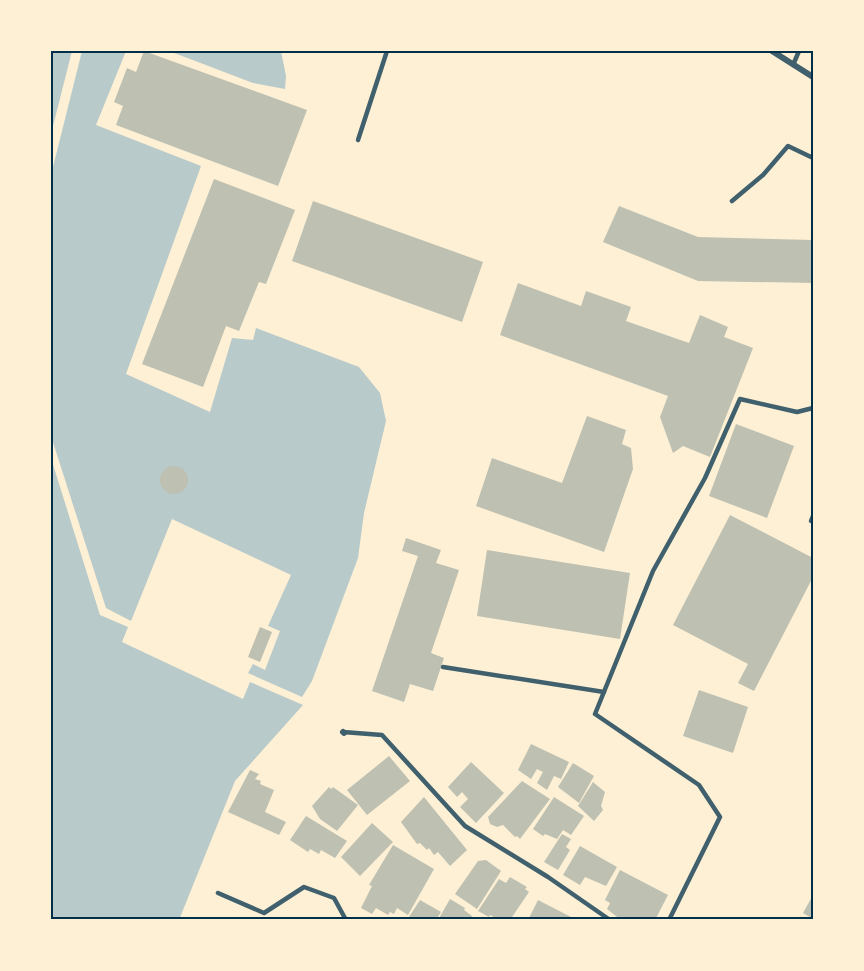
<svg xmlns="http://www.w3.org/2000/svg" width="864" height="971" viewBox="0 0 864 971" font-family="'Archivo Narrow',sans-serif">
	<style>
		.green { fill: #b9caca }
		.building { fill: #bec0b2 }
		.lines { fill: none; stroke-linecap: round; stroke-linejoin: round }
		.service { stroke: #3f606c; stroke-width: 4.5 }
		.minor { stroke: #3f606c; stroke-width: 6 }
		.neatline { fill: none; stroke: #003049; stroke-width: 2 }
	</style>
	<rect width="100%" height="100%" fill="#fdf0d5"/>
	<!-- green -->
	<g class="green">
		<path d="M51 51H72L51 134Z"/>
		<path d="M82 51H126L96 125 201 166 126 374 210 412 232 338 253 340 256 328 359 367 380 393 386 421 364 513 358 558 312 681 302 697 248 673 253 664 265 670 280 631 268 626 291 575 172 519 131 621 106 608 51 436V175Z"/>
		<path d="M169 51H281L286 76 285 89 253 83Z"/>
		<path d="M51 458 100 615 128 627 122 642 243 699 250 682 303 705 235 781 179 920H51Z"/>
	</g>
	<!-- building -->
	<g class="building">
		<path d="M144 51 307 110 278 186 116 125 123 106 114 102 127 68 136 72Z"/>
		<path d="M214 179 295 210 266 284 259 282 239 331 226 326 203 387 142 364Z"/>
		<path d="M313 201 483 262 462 322 292 261Z"/>
		<path d="M619 206 698 237 813 240V283L698 281 603 242Z"/>
		<path d="M518 283 581 306 586 291 631 307 626 321 689 343 700 315 728 327 724 337 753 348 710 457 683 446 673 453 660 417 668 396 500 335Z"/>
		<path d="M587 416 626 430 622 444 631 448 633 469 604 552 476 506 492 458 562 483Z"/>
		<path d="M736 424 794 446 767 518 709 496Z"/>
		<circle cx="174" cy="480" r="14"/>
		<path d="M730 515 813 558V577L754 691 738 683 748 664 673 625Z"/>
		<path d="M406 538 441 550 436 563 459 570 431 653 444 658 433 691 410 684 404 702 372 691 418 556 402 551Z"/>
		<path d="M487 550 630 573 620 639 477 616Z"/>
		<path d="M260 627 272 632 260 662 248 657Z"/>
		<path d="M699 690 748 707 733 753 683 736Z"/>
		<path d="M531 744 569 762 561 779 554 776 547 790 537 783 543 772 537 769 531 779 518 770Z"/>
		<path d="M389 756 410 781 367 815 347 790Z"/>
		<path d="M471 762 504 793 476 823 460 807 468 799 462 792 457 797 448 787Z"/>
		<path d="M573 763 594 776 579 803 558 787Z"/>
		<path d="M250 770 259 774 255 779 261 781 260 784 274 790 265 812 286 822 279 835 228 812Z"/>
		<path d="M522 781 550 799 520 839 517 836 515 837 503 825 497 827 490 824 488 817Z"/>
		<path d="M593 782 605 792 601 806 603 810 594 821 578 806Z"/>
		<path d="M329 787 331 789 333 787 358 805 337 831 320 819 312 806Z"/>
		<path d="M424 797 467 850 450 866 438 852 434 855 429 848 427 850 420 843 417 844 401 822Z"/>
		<path d="M554 797 584 816 571 835 563 830 557 839 545 834 543 836 533 829Z"/>
		<path d="M306 816 347 841 335 858 321 850 319 854 310 849 308 852 290 840Z"/>
		<path d="M372 823 393 842 360 876 341 857Z"/>
		<path d="M562 834 571 839 566 847 570 850 558 870 544 862Z"/>
		<path d="M393 845 434 869 408 915 397 908 394 914 390 912 388 915 376 908 372 914 361 908 372 886 369 885Z"/>
		<path d="M580 846 617 867 606 886 585 877 580 885 563 875Z"/>
		<path d="M486 860 501 871 477 909 455 894 478 861Z"/>
		<path d="M620 870 668 895 655 920H621L607 909 610 903 605 900Z"/>
		<path d="M510 877 527 887 525 889 529 892 510 920H499L490 915 489 917 478 911 499 879 506 883Z"/>
		<path d="M813 895V919L803 913Z"/>
		<path d="M450 899 465 908 464 910 472 916 470 920H438Z"/>
		<path d="M420 900 441 912 436 920H407Z"/>
		<path d="M538 900 571 917 570 920H528Z"/>
	</g>
	<g class="lines">
		<!-- service -->
		<g class="service">
			<path d="M793 65 799 51"/>
			<path d="M358 140 387 51"/>
			<path d="M732 201 763 175 788 146 811 157 813 155"/>
			<path d="M811 521 813 516"/>
			<path d="M443 667 604 692"/>
			<path d="M343 732 382 735 465 826 548 877 610 920"/>
			<path d="M218 893 264 913 304 887 334 898 346 920"/>
			<path d="M669 920 720 817 699 785 595 714 653 571 705 478 740 399 797 412 813 408"/>
		</g>
		<!-- minor -->
		<g class="minor">
			<path d="M772 51 813 77"/>
			<path d="M343 732 344 733"/>
		</g>
	</g>
	<!-- border -->
	<rect width="864" height="971" fill="none" stroke="#fdf0d5" stroke-width="105"/>
	<rect x="52" y="52" width="760" height="866" class="neatline"/>
</svg>
